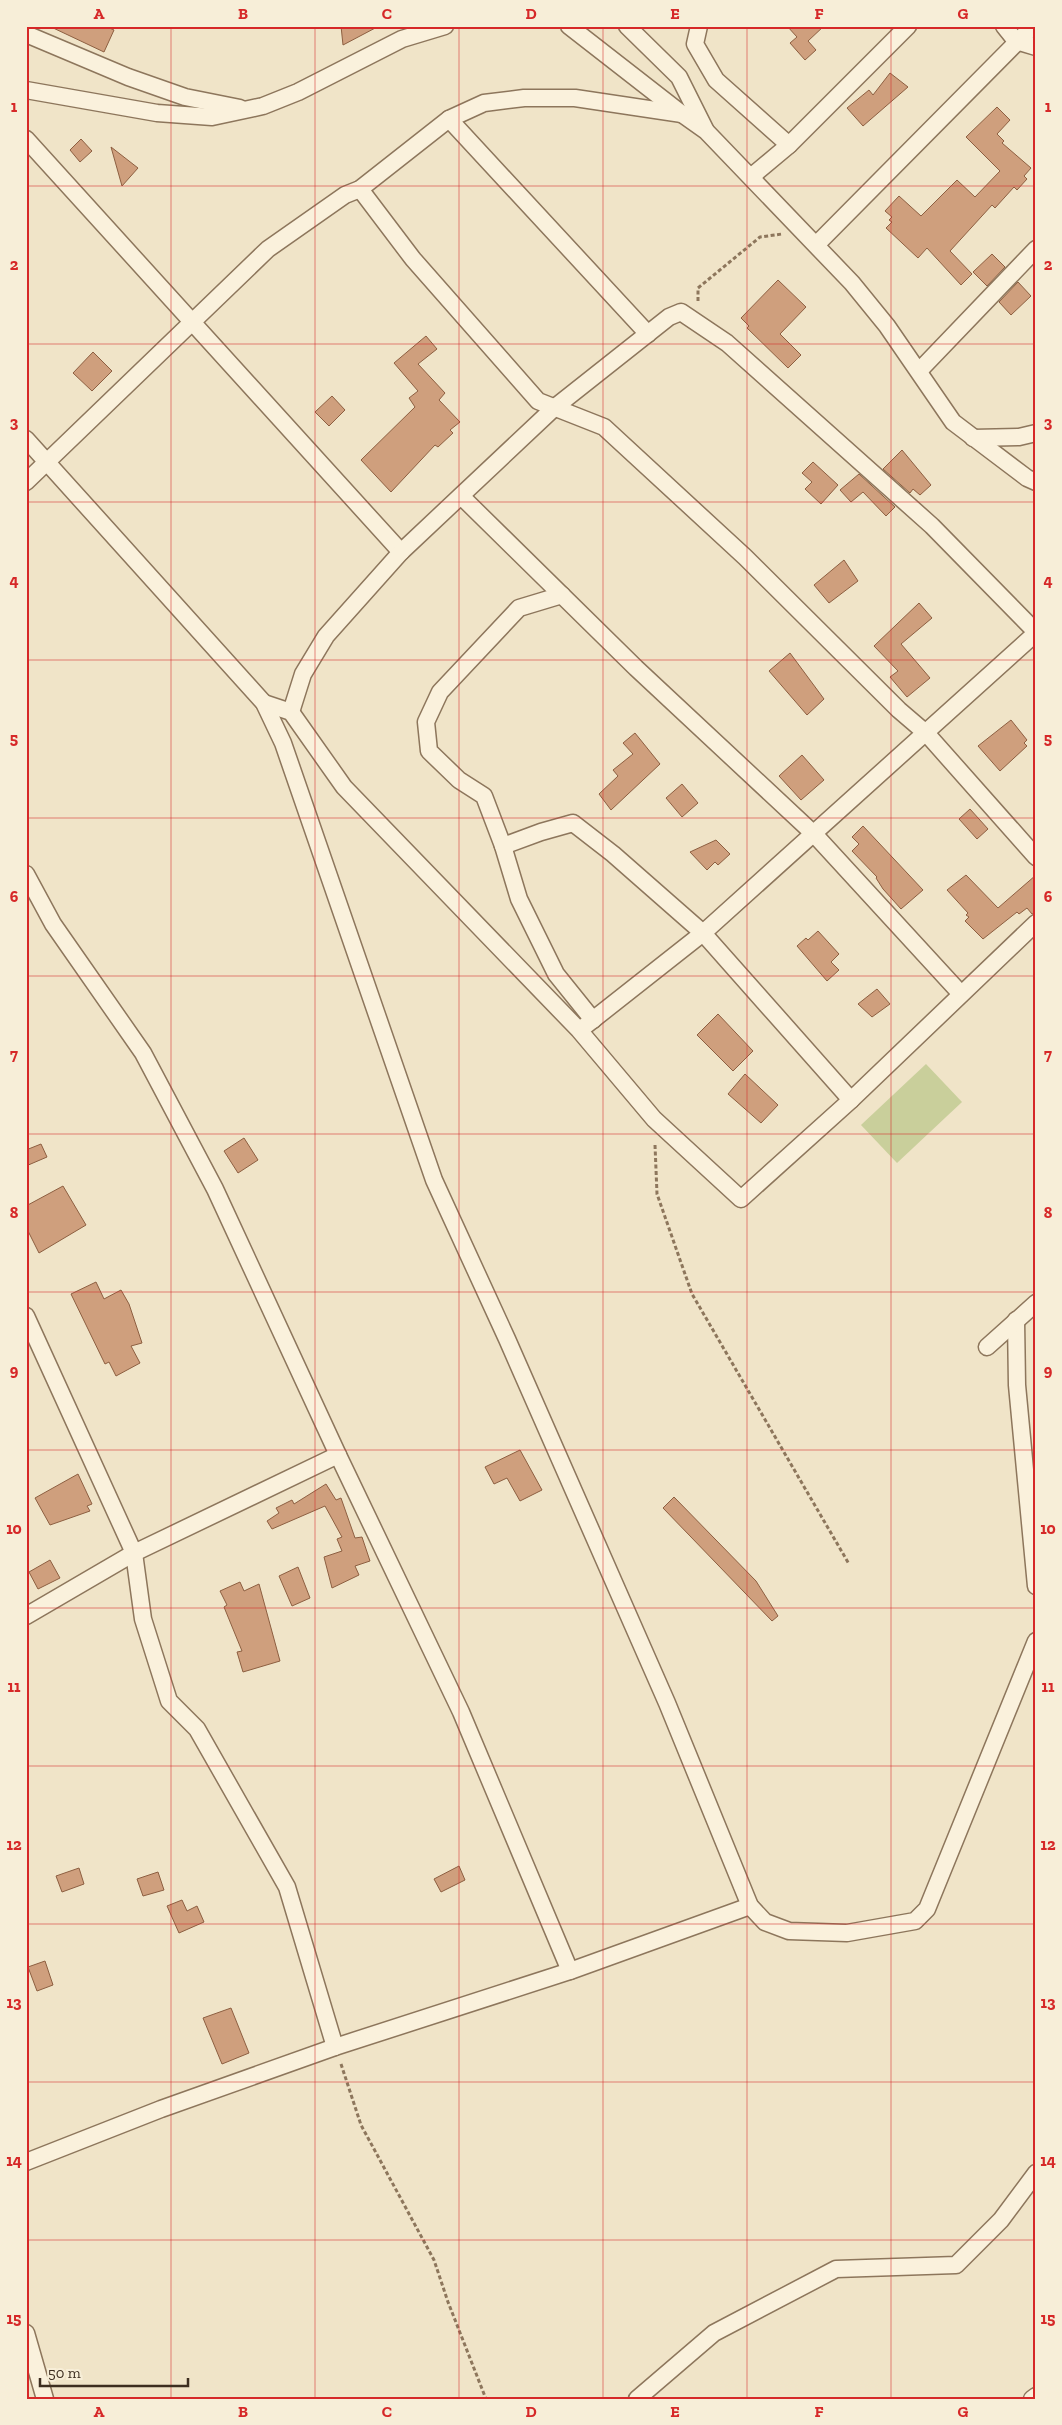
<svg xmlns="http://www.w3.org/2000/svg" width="1062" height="2425" viewBox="0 0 1062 2425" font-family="'Zilla Slab',serif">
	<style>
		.green { fill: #c9cf9b }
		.building { fill: #cf9f7d; stroke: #8d5f41 }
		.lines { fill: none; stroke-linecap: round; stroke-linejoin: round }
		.minor-casing { stroke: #8d765c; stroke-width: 19 }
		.path { stroke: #8d765c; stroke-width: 3; stroke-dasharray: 4 2.5; stroke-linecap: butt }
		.minor { stroke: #faf1dc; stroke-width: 16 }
		.grid { fill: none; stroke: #d62828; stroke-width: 1; stroke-opacity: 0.55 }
		.neatline { fill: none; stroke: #d62828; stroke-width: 2 }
		.grid-label { font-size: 16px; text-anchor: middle; font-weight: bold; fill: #d62828 }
	</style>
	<rect width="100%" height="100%" fill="#f0e4c8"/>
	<!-- green -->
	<path class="green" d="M926 1064 962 1102 897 1163 861 1125Z"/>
	<!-- building -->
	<g class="building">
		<path d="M49 26H105L114 30 104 52Z"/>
		<path d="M341 26H379L343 45Z"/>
		<path d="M787 26H824L808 41 816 50 805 60 790 43 797 37Z"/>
		<path d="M890 73 908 87 863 126 847 108 869 90 873 95Z"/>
		<path d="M997 107 1010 120 997 134 1004 141 1002 143 1031 168 1024 176 1027 179 1017 190 1014 187 995 208 992 205 950 251 972 274 961 285 927 248 918 258 886 228 892 222 889 220 892 217 885 211 899 196 921 216 957 180 975 197 1000 171 966 137Z"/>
		<path d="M81 139 92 151 80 162 70 150Z"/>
		<path d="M111 147 138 168 122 186Z"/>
		<path d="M992 254 1005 267 987 286 973 272Z"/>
		<path d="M778 280 806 307 780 334 801 355 788 368 747 328 749 326 741 318Z"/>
		<path d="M1018 282 1031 296 1011 315 999 302Z"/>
		<path d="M426 336 437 349 418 364 445 393 439 400 460 422 450 430 453 433 438 447 435 445 391 492 361 460 415 407 409 398 418 391 394 363Z"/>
		<path d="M93 352 112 371 92 391 73 373Z"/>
		<path d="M332 396 345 410 329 426 315 412Z"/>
		<path d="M902 450 931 485 920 495 913 489 910 493 883 469Z"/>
		<path d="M813 462 838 485 821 504 805 489 812 482 802 473Z"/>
		<path d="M859 474 895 507 886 516 863 492 851 502 840 490Z"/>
		<path d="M844 560 858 581 829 603 814 585Z"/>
		<path d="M919 603 932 618 901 644 930 678 907 697 890 677 898 671 874 646Z"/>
		<path d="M790 653 824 699 807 715 769 671Z"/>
		<path d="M1011 720 1027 740 1024 743 1027 746 1000 771 978 746Z"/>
		<path d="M635 733 660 764 611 810 599 794 618 776 613 770 633 754 623 743Z"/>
		<path d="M802 755 824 780 801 800 779 776Z"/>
		<path d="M682 784 698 803 682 817 666 798Z"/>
		<path d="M970 809 988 829 977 839 959 819Z"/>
		<path d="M863 826 923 890 901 909 883 889 876 878 877 877 852 851 859 844 852 837Z"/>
		<path d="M716 840 730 854 718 865 715 862 707 870 690 852Z"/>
		<path d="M966 875 998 908 1036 875V913L1032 914 1027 908 1019 914 1017 912 983 939 965 921 969 917 966 915 968 913 947 890Z"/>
		<path d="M818 931 839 954 831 962 839 970 827 981 797 946 806 938 808 940Z"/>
		<path d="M877 989 890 1004 872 1017 858 1004Z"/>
		<path d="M718 1014 753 1051 733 1071 697 1035Z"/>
		<path d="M745 1074 778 1105 761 1123 728 1094Z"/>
		<path d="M244 1138 258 1160 238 1173 224 1151Z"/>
		<path d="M41 1144 47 1157 26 1166V1150Z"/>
		<path d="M63 1186 86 1225 39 1253 26 1227V1206Z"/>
		<path d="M96 1282 104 1299 121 1290 129 1304 142 1343 131 1346 140 1363 116 1376 109 1362 105 1364 71 1294Z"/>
		<path d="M520 1450 542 1490 520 1501 507 1478 494 1484 485 1467Z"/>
		<path d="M78 1474 92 1504 87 1506 90 1511 50 1525 35 1498Z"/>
		<path d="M326 1484 336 1500 341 1498 355 1538 362 1537 370 1561 355 1566 359 1575 332 1588 324 1557 342 1551 337 1539 342 1537 325 1506 272 1529 267 1521 279 1513 276 1508 292 1500 294 1504Z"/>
		<path d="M674 1497 756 1581 778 1616 772 1621 663 1508Z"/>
		<path d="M50 1560 60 1578 38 1589 29 1572Z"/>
		<path d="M298 1567 310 1598 292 1606 279 1576Z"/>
		<path d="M240 1582 244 1591 259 1584 280 1661 243 1672 237 1652 242 1651 224 1607 227 1605 220 1591Z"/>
		<path d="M459 1866 465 1880 441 1892 434 1879Z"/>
		<path d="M79 1868 84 1884 62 1892 56 1876Z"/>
		<path d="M158 1872 164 1890 143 1896 137 1879Z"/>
		<path d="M182 1900 187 1911 197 1906 204 1922 179 1933 167 1906Z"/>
		<path d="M45 1961 53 1985 37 1991 28 1967Z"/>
		<path d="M231 2008 249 2053 222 2064 203 2018Z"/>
	</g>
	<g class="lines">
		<defs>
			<g id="minor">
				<path d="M569 26 682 114 706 131 852 283 887 326 953 422 1027 478 1036 482"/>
				<path d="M627 26 679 77 705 129"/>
				<path d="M699 26 695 44 716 80 789 145"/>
				<path d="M1004 26 1016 41 1036 47"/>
				<path d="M26 34 128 77 185 97 240 108"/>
				<path d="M26 90 157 113 212 117 263 106 298 92 402 39 445 26"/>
				<path d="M449 119 648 334"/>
				<path d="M26 139 401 552"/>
				<path d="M752 176 789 145 908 26"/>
				<path d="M360 189 413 259 538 401 604 427 745 557 899 710 927 734 1036 857"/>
				<path d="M817 244 1033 26"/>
				<path d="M919 371 1036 249"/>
				<path d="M973 438 1019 437 1036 433"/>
				<path d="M26 439 264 703 283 743 434 1180 507 1339 667 1703 750 1906 765 1922 789 1931 847 1933 915 1921 927 1909 1036 1641"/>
				<path d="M26 482 268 249 345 195 360 189 449 119 484 103 524 98H575L682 114"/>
				<path d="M461 496 636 668 815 835 961 994"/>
				<path d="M264 703 291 712 344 787 579 1030 654 1119 741 1199 851 1100 1036 923"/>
				<path d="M291 712 303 674 326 636 401 552 554 408 669 317 681 312 727 343 932 526 1036 632"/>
				<path d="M503 846 484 796 459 780 429 751 426 722 440 692 519 608 562 595"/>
				<path d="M26 874 53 924 143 1053 215 1189 338 1455 461 1712 570 1971"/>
				<path d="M593 1020 556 974 519 899 503 846 541 832 573 823 613 854 703 933 851 1100"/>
				<path d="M585 1026 703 933 1036 633"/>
				<path d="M26 1316 134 1553 143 1619 169 1701 197 1729 287 1887 335 2047"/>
				<path d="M1016 1320 1017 1385 1036 1586"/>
				<path d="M987 1347 1036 1303"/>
				<path d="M26 1616 134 1553 338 1455"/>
				<path d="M26 2162 161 2109 335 2047 570 1971 750 1906"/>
				<path d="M26 2333 45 2399"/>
				<path d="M637 2399 714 2333 836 2269 956 2265 1001 2220 1036 2173"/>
				<path d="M1032 2399 1036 2396"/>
			</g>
		</defs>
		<!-- minor casing -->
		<use href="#minor" class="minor-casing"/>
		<!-- path -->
		<g class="path">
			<path d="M698 301V288L760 237 782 234"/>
			<path d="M655 1145 657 1194 692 1294 849 1564"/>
			<path d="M341 2064 361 2125 434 2260 448 2302 486 2399"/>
		</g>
		<!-- minor -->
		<use href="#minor" class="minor"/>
	</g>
	<!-- grid -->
	<path class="grid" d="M171 26V2399M315 26V2399M459 26V2399M603 26V2399M747 26V2399M891 26V2399M26 186H1036M26 344H1036M26 502H1036M26 660H1036M26 818H1036M26 976H1036M26 1134H1036M26 1292H1036M26 1450H1036M26 1608H1036M26 1766H1036M26 1924H1036M26 2082H1036M26 2240H1036"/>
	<!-- border -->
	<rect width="1062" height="2425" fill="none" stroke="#f7eed8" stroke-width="55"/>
	<!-- scale -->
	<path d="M40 2378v8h148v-8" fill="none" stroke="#3d2e20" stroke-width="2.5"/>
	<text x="48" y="2378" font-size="15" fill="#3d2e20" stroke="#f7eed8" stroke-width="4" paint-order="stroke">50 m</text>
	<rect x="28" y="28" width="1006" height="2370" class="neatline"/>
	<g class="grid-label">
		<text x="99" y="19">A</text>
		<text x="243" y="19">B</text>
		<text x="387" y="19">C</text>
		<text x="531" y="19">D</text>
		<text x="675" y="19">E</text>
		<text x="819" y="19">F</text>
		<text x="963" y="19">G</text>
		<text x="14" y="112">1</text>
		<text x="1048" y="112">1</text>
		<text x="14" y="270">2</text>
		<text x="1048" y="270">2</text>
		<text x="14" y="428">3</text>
		<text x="1048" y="428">3</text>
		<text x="14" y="586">4</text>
		<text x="1048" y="586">4</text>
		<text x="14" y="744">5</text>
		<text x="1048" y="744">5</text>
		<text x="14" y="902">6</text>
		<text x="1048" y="902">6</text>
		<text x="14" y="1060">7</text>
		<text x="1048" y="1060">7</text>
		<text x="14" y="1218">8</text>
		<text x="1048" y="1218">8</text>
		<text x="14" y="1376">9</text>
		<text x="1048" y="1376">9</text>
		<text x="14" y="1534">10</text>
		<text x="1048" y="1534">10</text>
		<text x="14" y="1692">11</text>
		<text x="1048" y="1692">11</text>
		<text x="14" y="1850">12</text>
		<text x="1048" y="1850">12</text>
		<text x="14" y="2008">13</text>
		<text x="1048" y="2008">13</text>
		<text x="14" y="2166">14</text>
		<text x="1048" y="2166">14</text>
		<text x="14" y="2324">15</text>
		<text x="1048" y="2324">15</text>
		<text x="99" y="2417">A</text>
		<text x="243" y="2417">B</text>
		<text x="387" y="2417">C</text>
		<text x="531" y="2417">D</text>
		<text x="675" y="2417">E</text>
		<text x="819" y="2417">F</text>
		<text x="963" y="2417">G</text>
	</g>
</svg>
